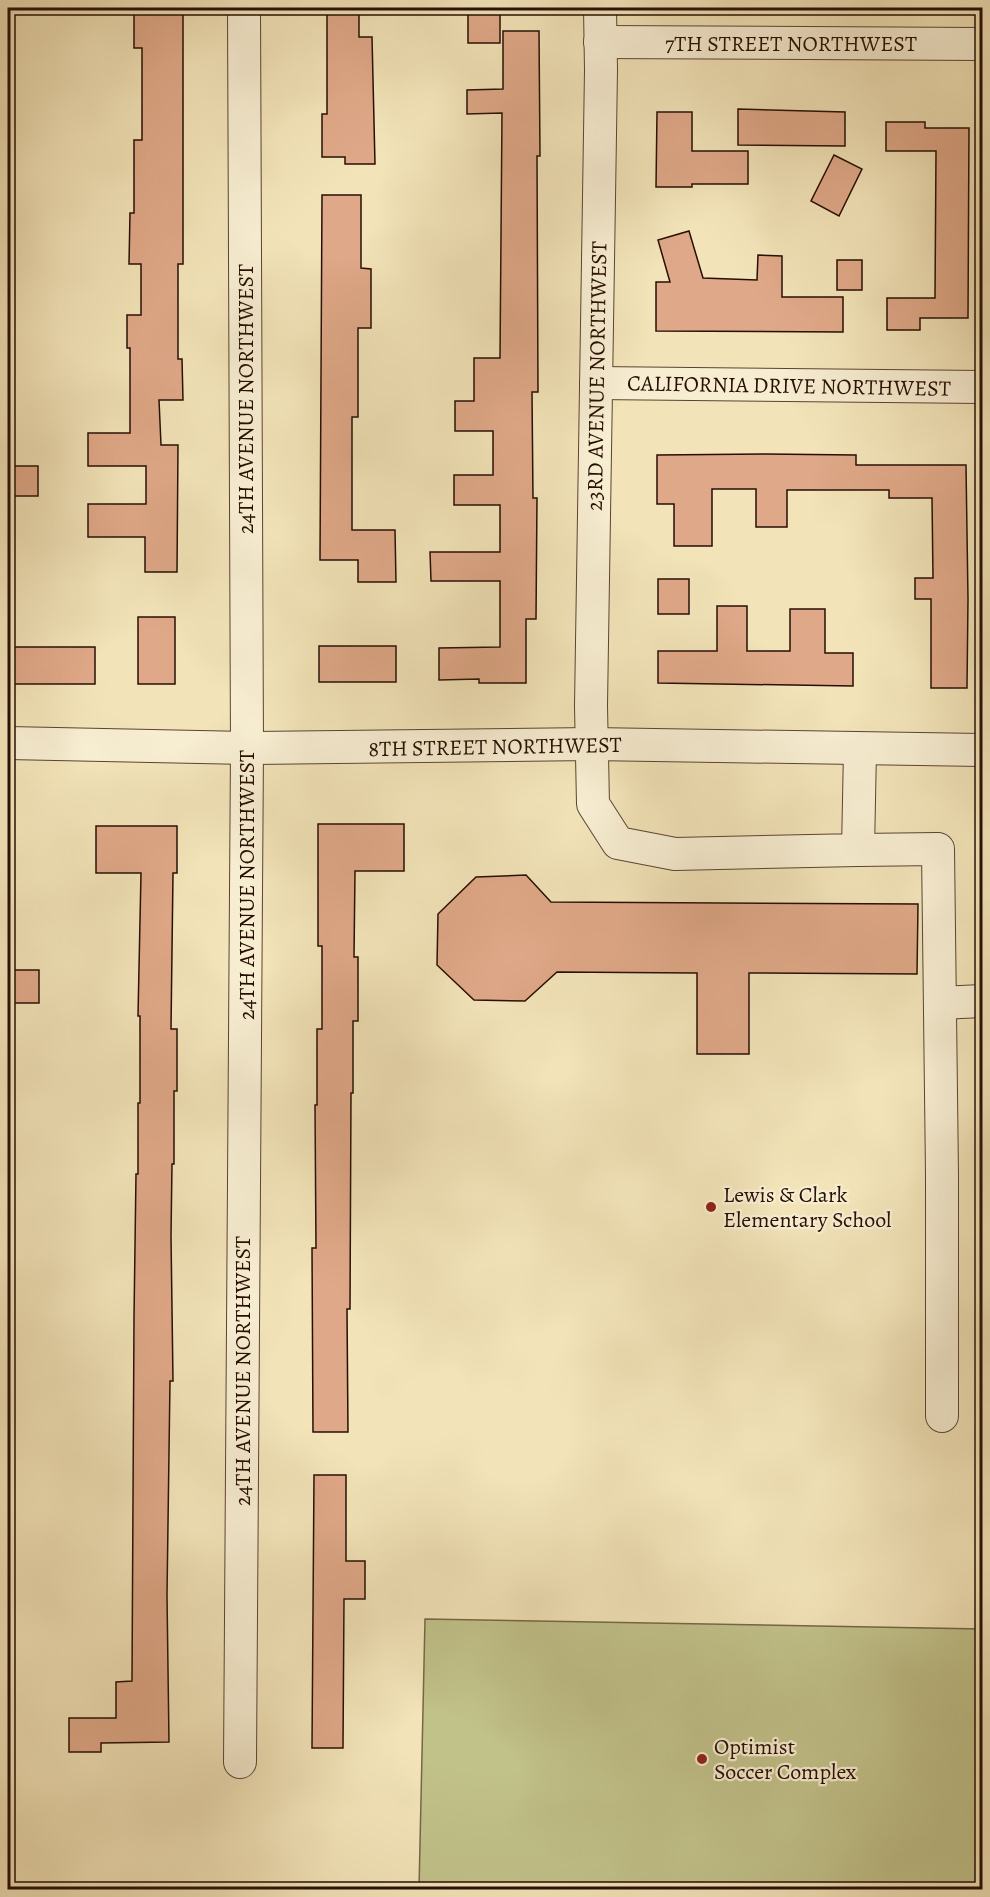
<svg xmlns="http://www.w3.org/2000/svg" width="990" height="1897" viewBox="0 0 990 1897" font-family="Alegreya,serif">
	<style>
		.green { fill: #c1c18a; stroke: #746847; stroke-width: 1.5 }
		.building { fill: #dfa888; stroke: #270f04; stroke-width: 1.5 }
		.lines { fill: none; stroke-linecap: round; stroke-linejoin: round }
		.minor-casing { stroke: #5a4431; stroke-width: 34 }
		.minor { stroke: #f7edd1; stroke-width: 32 }
		.poi-dot { fill: #8f2418; stroke: #f7edd1; stroke-width: 2 }
		.labels { text-anchor: middle; stroke-width: 4.5; stroke-linejoin: round; paint-order: stroke }
		.street-label { font-size: 22px; fill: #270f04; stroke: #f7edd1 }
		.poi-label { font-size: 22px; fill: #270f04; stroke: #f7edd1; text-anchor: start }
	</style>
	<rect width="100%" height="100%" fill="#f2e3b8"/>
	<filter id="stains"><feTurbulence type="fractalNoise" baseFrequency=".00333" numOctaves="4"/><feColorMatrix values="0 0 0 0 .2 0 0 0 0 .09 0 0 0 0 .02 0 0 0 .5 -.17"/></filter>
	<radialGradient id="worn" r=".72"><stop offset=".6" stop-color="#630" stop-opacity="0"/><stop offset="1" stop-color="#630" stop-opacity=".3"/></radialGradient>
	<!-- green -->
	<path class="green" d="M425 1619 982 1629V1889H419Z"/>
	<!-- building -->
	<g class="building">
		<path d="M134 8H183V264H178V359H182L183 400H159L161 445H178L177 572H145V537H88V504H146V466H88V433H130V348H127V315H141V264H129L130 213H134V140H142V48H134Z"/>
		<path d="M327 8H359V37H372L375 164H345V157H322V114H327Z"/>
		<rect x="468" y="14" width="32" height="29"/>
		<path d="M503 31H539L540 156H537L538 392H532L533 498H537L536 619H526V683H479V679L439 680V648L500 647V581H431L430 552H500V505H454V475H493V431H455V401H474V358H500L502 113 467 114V90L503 89Z"/>
		<path d="M738 109 845 112V146L738 145Z"/>
		<path d="M657 112H692V151H748V184H692V187H656Z"/>
		<path d="M886 122H925V128H969L968 318H920V330H887V298H935L936 151H886Z"/>
		<path d="M834 155 862 169 839 216 811 201Z"/>
		<path d="M322 195H361V268L371 269V328H358V417H352V530H395L396 582H358V560H320Z"/>
		<path d="M689 231 703 278 757 280 758 255 782 256V297H843V332L656 331V282H670L658 240Z"/>
		<rect x="837" y="260" width="25" height="30"/>
		<path d="M766 454 856 455V465H966L968 599 967 688H931V599H915V578H933L932 498H889V490H787V527H756V489H712V546H674V504H657V455Z"/>
		<rect x="8" y="466" width="30" height="30"/>
		<rect x="658" y="579" width="31" height="35"/>
		<path d="M717 606H747V651H790V609H825V653H853V686L658 683V651H717Z"/>
		<rect x="138" y="617" width="37" height="67"/>
		<rect x="319" y="646" width="77" height="36"/>
		<rect x="8" y="647" width="87" height="37"/>
		<path d="M318 824H404V871H355L354 957H358V1021H353V1093H351L350 1309H347L348 1432H313L312 1248H316L315 1105H317V1029H322V946H318Z"/>
		<path d="M96 826H177V873H173L171 1029H177V1091H174V1164H172L171 1236 173 1381H170L167 1595 169 1742 101 1743V1752H69V1718H116V1682L132 1681 134 1318 136 1174H138V1103H140V1016H138L141 873H96Z"/>
		<path d="M526 875 551 902 918 904 917 974 749 973V1054H697V973L557 972 525 1001 474 1000 437 965 438 914 476 877Z"/>
		<rect x="8" y="970" width="31" height="33"/>
		<path d="M314 1475H346V1561H365V1599H344L343 1748H312Z"/>
	</g>
	<g class="lines">
		<defs>
			<g id="minor">
				<path d="M600 8 601 70 591 706 593 804 618 843 675 854 858 850 860 750"/>
				<path d="M600 42 982 44"/>
				<path d="M596 383 982 387"/>
				<path d="M8 743 247 748 592 744 982 750"/>
				<path d="M858 850 938 849 942 1175V1416"/>
				<path d="M940 1003 982 1001"/>
				<path d="M240 1762 247 748 244 8"/>
			</g>
		</defs>
		<!-- minor casing -->
		<use href="#minor" class="minor-casing"/>
		<!-- minor -->
		<use href="#minor" class="minor"/>
	</g>
	<!-- markers -->
	<g class="poi-dot">
		<circle cx="711" cy="1207" r="6"/>
		<circle cx="702" cy="1759" r="6"/>
	</g>
	<g class="labels">
		<!-- street labels -->
		<g class="street-label">
			<text x="791" y="51">7TH STREET NORTHWEST</text>
			<text transform="translate(596 376) rotate(-89)" y="8">23RD AVENUE NORTHWEST</text>
			<text transform="translate(789 385) rotate(1)" y="8">CALIFORNIA DRIVE NORTHWEST</text>
			<text transform="translate(245 399) rotate(-90)" y="8">24TH AVENUE NORTHWEST</text>
			<text transform="translate(495 746) rotate(-1)" y="8">8TH STREET NORTHWEST</text>
			<text transform="translate(246 885) rotate(-90)" y="8">24TH AVENUE NORTHWEST</text>
			<text transform="translate(242 1371) rotate(-90)" y="8">24TH AVENUE NORTHWEST</text>
		</g>
		<!-- poi labels -->
		<g class="poi-label">
			<text x="723" y="1202">Lewis &amp; Clark<tspan x="723" dy="25">Elementary School</tspan></text>
			<text x="714" y="1754">Optimist<tspan x="714" dy="25">Soccer Complex</tspan></text>
		</g>
	</g>
	<!-- margin -->
	<rect width="990" height="1897" fill="none" stroke="#f2e3b8" stroke-width="30"/>
	<rect x="9" y="9" width="972" height="1879" fill="none" stroke="#270f04" stroke-width="3"/>
	<rect x="15" y="15" width="960" height="1867" fill="none" stroke="#270f04" stroke-width="1.5"/>
	<rect width="100%" height="100%" filter="url(#stains)"/>
	<rect width="100%" height="100%" fill="url(#worn)"/>
</svg>
